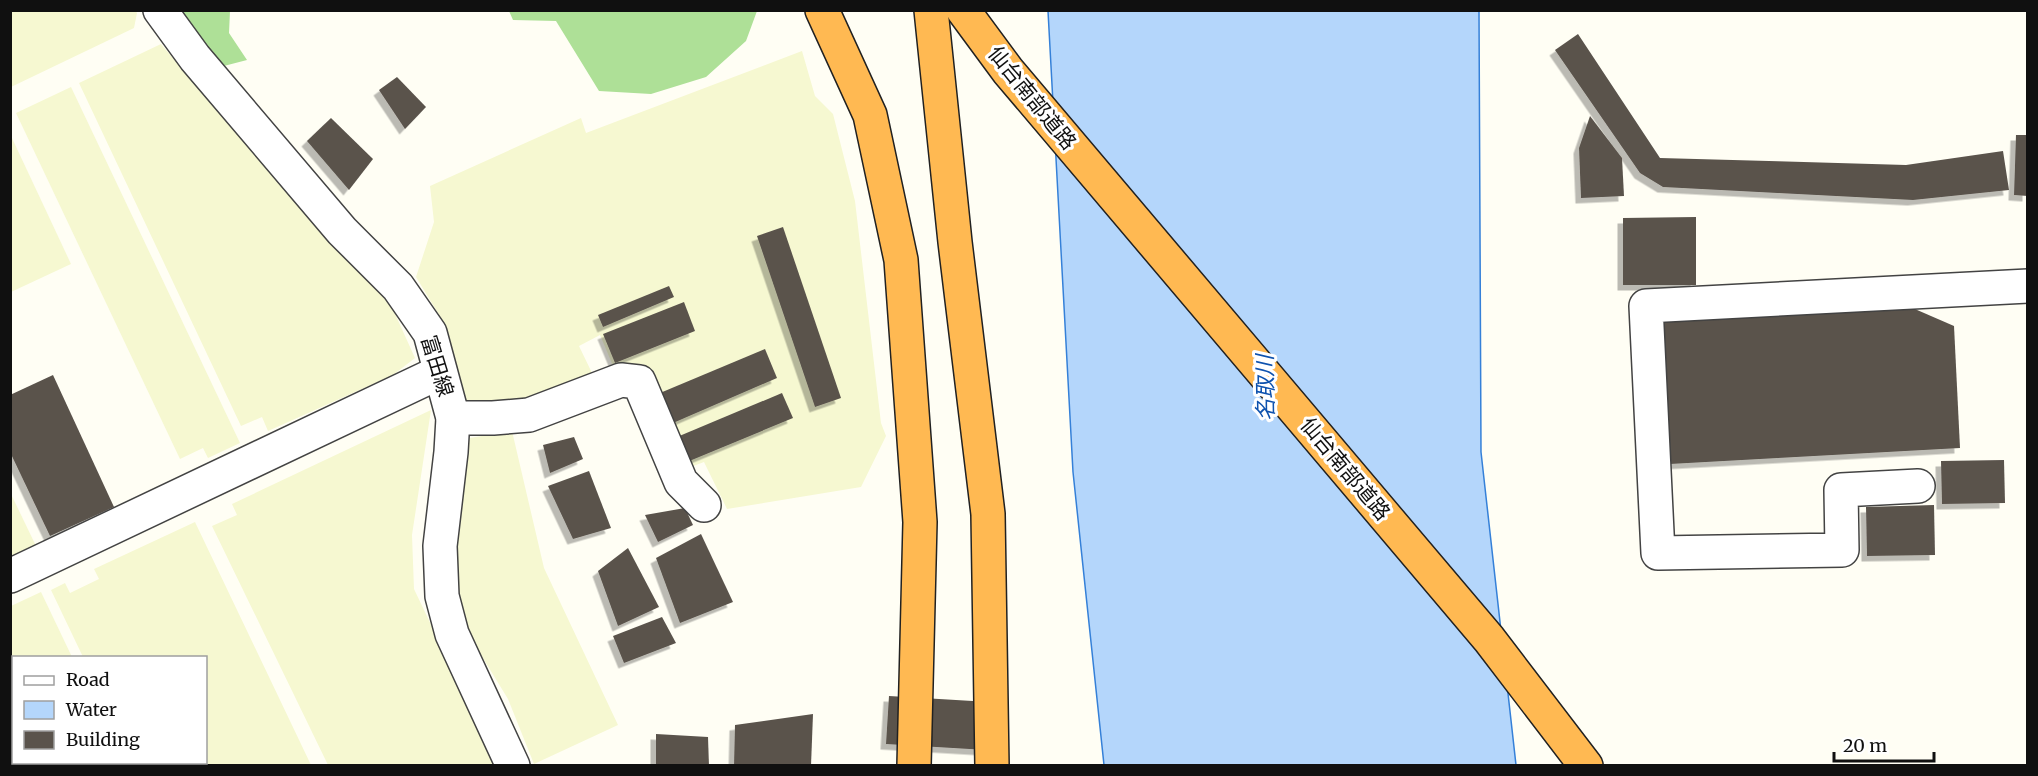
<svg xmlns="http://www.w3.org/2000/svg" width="2038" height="776" viewBox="0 0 2038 776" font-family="Merriweather,'Noto Sans JP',serif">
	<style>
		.farmland { fill: #f6f8d1 }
		.forest { fill: #aee097 }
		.water { fill: #b4d6fb; stroke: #3580d8; stroke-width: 1.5 }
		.building { fill: #5a534c; filter: url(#shadow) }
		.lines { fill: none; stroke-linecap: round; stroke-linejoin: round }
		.minor-casing { stroke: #434343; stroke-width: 36 }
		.highway-casing { stroke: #212121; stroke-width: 36 }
		.minor { stroke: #fff; stroke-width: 33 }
		.highway { stroke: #ffb952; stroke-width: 33 }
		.labels { text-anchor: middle; stroke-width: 6; stroke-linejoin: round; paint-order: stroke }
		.street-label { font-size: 21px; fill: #101010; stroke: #fff }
		.water-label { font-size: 22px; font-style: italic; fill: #0e52ae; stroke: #fff }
	</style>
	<defs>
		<filter id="shadow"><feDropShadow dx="-5.5" dy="5.5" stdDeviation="0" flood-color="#0004"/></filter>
	</defs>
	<rect width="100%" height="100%" fill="#fffef4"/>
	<!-- farmland -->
	<g class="farmland">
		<path d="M135 10 137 13 134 28 11 87V11Z"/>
		<path d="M161 44 310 219 387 296 415 358 393 375 268 431 262 417 241 426 79 83Z"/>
		<path d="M802 51 815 96 833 114 855 201 881 423 886 436 861 487 727 509 704 462 688 468 643 364 616 373 600 335 579 346 592 373 563 388 528 404 465 403 447 328 416 277 434 222 430 186 581 118 586 133Z"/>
		<path d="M71 87 240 443 208 458 203 448 180 459 16 113Z"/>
		<path d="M11 136 71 264 11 292H10Z"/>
		<path d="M431 410 412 535 414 589 498 765H328L212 526 237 515 232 504Z"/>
		<path d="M512 431 544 568 618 725 534 764 508 699 470 637 455 584 451 540 464 439Z"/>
		<path d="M10 492 36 546 10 558Z"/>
		<path d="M195 522 311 765H134L133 763 206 762V658L83 657 51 590 65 583 70 593 99 579 94 569Z"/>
		<path d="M41 592 72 657 14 658V762H122L123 765H11V606Z"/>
	</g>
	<!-- forest -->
	<g class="forest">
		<path d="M177 11H230L229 33 247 60 220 67Z"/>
		<path d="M509 11H757L746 41 706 77 651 94 599 91 556 21 513 20Z"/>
	</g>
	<!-- water -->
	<path class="water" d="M1048 11H1479L1481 452 1516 765H1104L1073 472Z"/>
	<!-- building -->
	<g class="building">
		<path d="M1578 34 1660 158 1906 165 2003 151 2009 190 1913 200 1663 187 1640 173 1555 50Z"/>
		<path d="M397 77 426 107 405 129 379 90Z"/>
		<path d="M1590 116 1622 158 1624 196 1581 198 1579 148Z"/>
		<path d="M331 118 373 159 349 190 307 141Z"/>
		<path d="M2016 135H2028V196L2014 195Z"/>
		<path d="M1696 217V285H1623V218Z"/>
		<path d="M783 227 841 398 815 407 757 236Z"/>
		<path d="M669 286 674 297 603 327 598 315Z"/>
		<path d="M684 302 695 331 615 363 603 334Z"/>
		<path d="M1901 303 1954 326 1960 448 1670 464 1662 315Z"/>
		<path d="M765 349 777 378 673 423 660 393Z"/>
		<path d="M53 375 114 507 50 536 10 452V395Z"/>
		<path d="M782 393 793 418 687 462 677 437Z"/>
		<path d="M574 437 583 459 550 473 543 445Z"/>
		<path d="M2004 460 2005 503 1942 504 1941 461Z"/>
		<path d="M589 471 611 528 573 539 548 486Z"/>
		<path d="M1934 505 1935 555 1867 556 1866 507Z"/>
		<path d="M685 508 693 525 658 542 645 515Z"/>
		<path d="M701 534 733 602 680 623 656 558Z"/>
		<path d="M628 548 659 607 618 626 598 571Z"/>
		<path d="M662 617 676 643 624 663 613 636Z"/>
		<path d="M889 696 1006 703 1003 751 886 744Z"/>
		<path d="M813 714 811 766H734L735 725Z"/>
		<path d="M656 734 708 737 709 766H656Z"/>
	</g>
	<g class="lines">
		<defs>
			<g id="minor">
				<path d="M160 10 195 58 342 231 398 287 430 333 453 418 451 452 440 546 442 596 452 634 513 766"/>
				<path d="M453 418H493L529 415 621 380 639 382 681 482 704 505"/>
				<path d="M1918 486 1841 490 1842 550 1658 553 1646 306 2028 286"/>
				<path d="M10 576 440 372"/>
			</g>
			<g id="highway">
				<path d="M822 10 870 115 901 260 920 522 914 766"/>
				<path d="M931 10 955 242 988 514 992 766"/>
				<path d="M963 10 1008 71 1489 639 1586 766"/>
			</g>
		</defs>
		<!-- minor casing -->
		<use href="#minor" class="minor-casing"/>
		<!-- highway casing -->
		<use href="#highway" class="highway-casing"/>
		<!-- minor -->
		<use href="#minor" class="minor"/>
		<!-- highway -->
		<use href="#highway" class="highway"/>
	</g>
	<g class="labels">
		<!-- street labels -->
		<g class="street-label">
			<text transform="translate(1032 98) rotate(51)" y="7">仙台南部道路</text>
			<text transform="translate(437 366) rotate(73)" y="7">富田線</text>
			<text transform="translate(1345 469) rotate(50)" y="7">仙台南部道路</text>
		</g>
		<!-- water labels -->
		<g class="water-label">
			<text transform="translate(1265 388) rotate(-91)" y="8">名取川</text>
		</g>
	</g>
	<!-- border -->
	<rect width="2038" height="776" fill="none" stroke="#101010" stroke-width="24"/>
	<!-- legend -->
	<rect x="12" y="656" width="195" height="108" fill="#ffffff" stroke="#9f9f9f" stroke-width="1.5"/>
	<rect x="24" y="676" width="30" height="9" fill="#ffffff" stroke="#9f9f9f" stroke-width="1.5"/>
	<text x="66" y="686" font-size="18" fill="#101010">Road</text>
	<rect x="24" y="701" width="30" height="18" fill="#b4d6fb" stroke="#9f9f9f" stroke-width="1.5"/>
	<text x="66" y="716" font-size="18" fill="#101010">Water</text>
	<rect x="24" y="731" width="30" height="18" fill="#5a534c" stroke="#9f9f9f" stroke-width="1.5"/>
	<text x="66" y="746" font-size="18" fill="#101010">Building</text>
	<!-- scale -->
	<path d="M1834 752v9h100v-9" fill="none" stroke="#101010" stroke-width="3"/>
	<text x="1843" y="752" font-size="18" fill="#101010" stroke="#ffffff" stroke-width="4.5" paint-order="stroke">20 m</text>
</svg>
